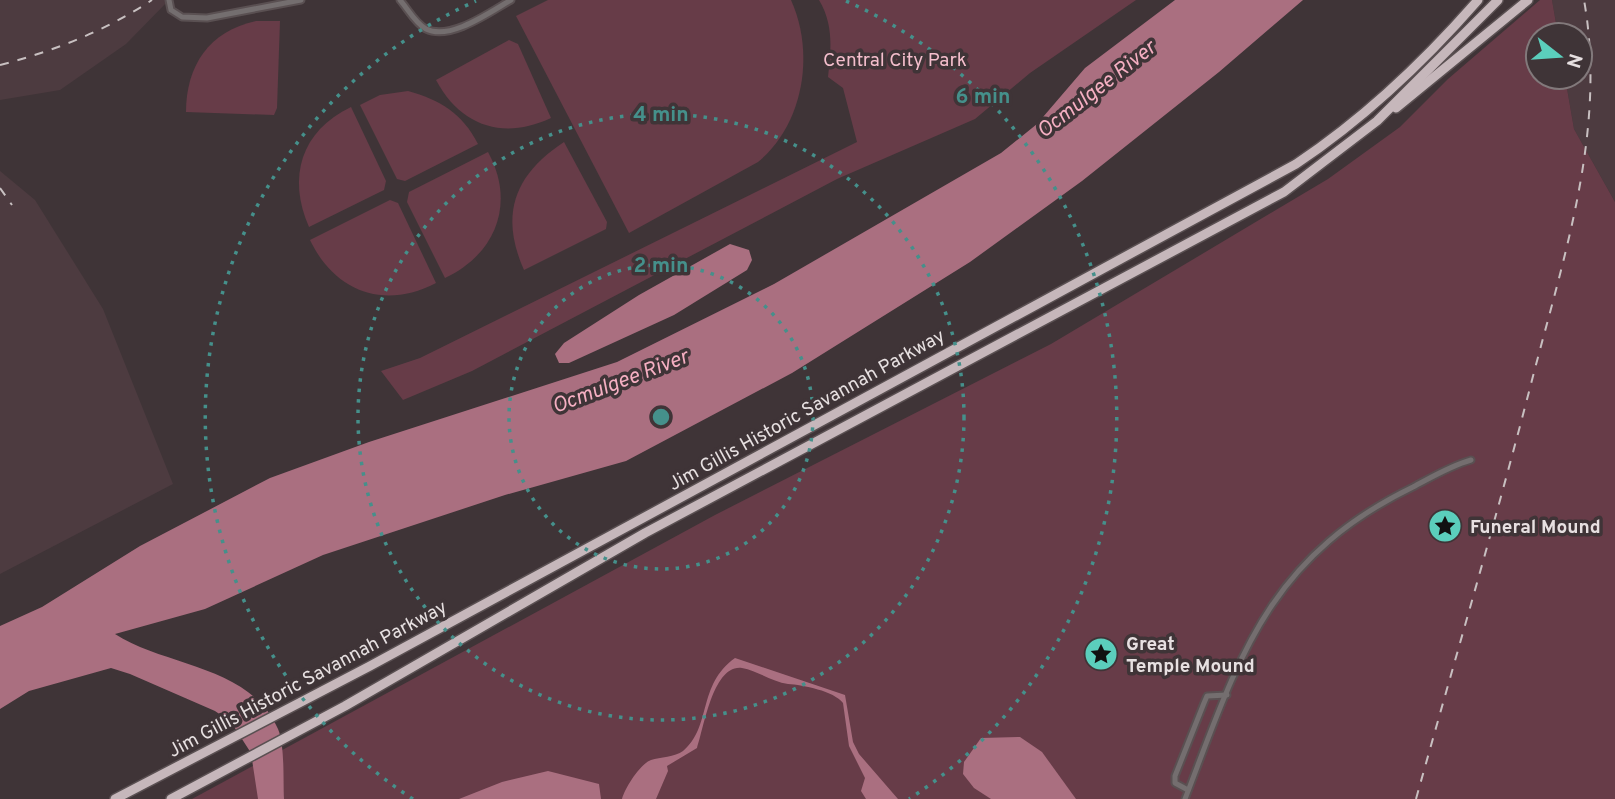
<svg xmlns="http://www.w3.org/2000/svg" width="1615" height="799" viewBox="0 0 1615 799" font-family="Overpass,sans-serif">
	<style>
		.built { fill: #4d3b40 }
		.green { fill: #673c48 }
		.water { fill: #aa6f80 }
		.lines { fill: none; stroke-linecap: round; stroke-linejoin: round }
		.street-casing { stroke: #5a5052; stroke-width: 9 }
		.highway-casing { stroke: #5a5052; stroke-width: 12 }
		.street { stroke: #746e6f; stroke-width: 5 }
		.highway { stroke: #c6b7bb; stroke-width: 9 }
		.rail { stroke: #c8c0c1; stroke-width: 2; stroke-dasharray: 9 9; stroke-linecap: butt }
		.ring { fill: none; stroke: #45908b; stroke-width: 3.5; stroke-dasharray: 3.5 7 }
		.labels { text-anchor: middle; stroke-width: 7; stroke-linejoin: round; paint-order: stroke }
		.park-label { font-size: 19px; fill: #f4becc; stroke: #3f3437 }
		.street-label { font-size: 19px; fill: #e7e0e1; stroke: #3f3437 }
		.poi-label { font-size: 19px; font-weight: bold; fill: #e7e0e1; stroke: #3f3437; text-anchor: start }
		.water-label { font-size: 21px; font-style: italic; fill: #f5afc2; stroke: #3f3437 }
		.centre { fill: #45908b; stroke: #3f3437; stroke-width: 3.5 }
		.ring-label { font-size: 21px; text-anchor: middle; font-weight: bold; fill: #45908b; stroke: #3f3437; stroke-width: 7; stroke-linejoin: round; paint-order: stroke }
	</style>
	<rect width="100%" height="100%" fill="#3f3437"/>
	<!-- built -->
	<g class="built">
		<path d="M0 0H169L126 44 60 90 0 100Z"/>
		<path d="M1552 0H1615V202L1574 129 1565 77H1580V35H1558Z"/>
		<path d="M0 171 35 200 103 309 173 484 0 574Z"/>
	</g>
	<!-- green -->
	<g class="green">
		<path d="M548 0H791C815 53 804 124 758 162L629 233 516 16Z"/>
		<path d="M819 0H1136L1030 73 975 119 837 179 472 371 403 400 381 371 420 358 857 142 843 88 828 77C831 50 834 25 819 0Z"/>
		<path d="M1540 0H1552L1558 35H1538V77H1565L1574 129 1615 202V799H192L715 515 1051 344 1328 179 1400 127 1448 79Z"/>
		<path d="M256 21H280L277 108 274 115 186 112C186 66 209 31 256 21Z"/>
		<path d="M509 40 518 44 551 118C504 140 461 127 436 80Z"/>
		<path d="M408 91C440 100 462 113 478 144L405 181 397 179 360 105 380 95Z"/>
		<path d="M351 107 386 181 384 190 309 227C287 177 301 131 351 107Z"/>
		<path d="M564 142 607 222 606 229 524 270C499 214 515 174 564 142Z"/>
		<path d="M488 152C516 203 496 254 445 278L407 202 409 192Z"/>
		<path d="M390 200 398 203 436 283C384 310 335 292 310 240Z"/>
	</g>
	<!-- water -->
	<g class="water">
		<path d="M1175 0H1303L1219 72 1082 181 970 262 792 373 626 461 505 495 323 555 205 609 115 634C166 667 250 665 278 729 285 745 283 781 284 799H258L251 753 231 722 215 711 130 674 111 668 29 691 0 709V626L42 607 140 546 270 478 369 442 617 362 774 284 1001 153 1037 124 1085 68Z"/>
		<path d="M730 244 749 250 752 260 747 270 674 315 569 363H559L555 354 564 343 639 295Z"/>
		<path d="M735 658 845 695 853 742 859 754 898 799H866L861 791 865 778 849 746 843 703C834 691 803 685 788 684 773 682 758 671 742 668 713 664 704 728 697 748L667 766 668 771 656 799H622C625 788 640 764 651 760 660 757 675 757 683 751 712 727 697 685 735 658Z"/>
		<path d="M1020 737 1042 752 1076 799H991L974 788 963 774 964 762 981 738Z"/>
		<path d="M548 771 599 784 601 799H459L502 782Z"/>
	</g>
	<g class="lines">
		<defs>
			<g id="street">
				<path d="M169 0 171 10 182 17 207 18 301 0"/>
				<path d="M400 0C408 9 415 23 426 29 450 41 490 12 511 0"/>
				<path d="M1188 790 1175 783V776L1204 703 1207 696 1227 695"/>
				<path d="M1185 799C1239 658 1267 558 1413 487 1432 477 1450 466 1471 460"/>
			</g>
			<g id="highway">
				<path d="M1396 108 1528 0"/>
				<path d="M115 799 370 666 1296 164C1365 118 1423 63 1478 0"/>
				<path d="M171 799 345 706 645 533 1284 192 1377 121 1498 0"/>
			</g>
		</defs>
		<!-- street casing -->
		<use href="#street" class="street-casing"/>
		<!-- highway casing -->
		<use href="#highway" class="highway-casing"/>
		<!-- street -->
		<use href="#street" class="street"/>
		<!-- highway -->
		<use href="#highway" class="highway"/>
		<!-- rail -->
		<g class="rail">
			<path d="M0 65C54 51 105 31 152 0"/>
			<path d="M0 188 12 205"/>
			<path d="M1416 799C1455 659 1496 520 1532 380 1564 256 1607 129 1584 0"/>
		</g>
	</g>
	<!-- distance rings -->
	<g class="ring">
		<circle cx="661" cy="417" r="152"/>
		<circle cx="661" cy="417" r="303"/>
		<path d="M413 799A455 455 0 0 1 476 1M846 1A455 455 0 0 1 909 799"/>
	</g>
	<!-- icons -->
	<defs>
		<symbol id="sight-disc" viewBox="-11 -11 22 22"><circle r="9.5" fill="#5bcebc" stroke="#3f3437"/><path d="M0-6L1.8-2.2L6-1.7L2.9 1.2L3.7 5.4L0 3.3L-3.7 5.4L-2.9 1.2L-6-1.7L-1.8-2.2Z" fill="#111"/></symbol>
	</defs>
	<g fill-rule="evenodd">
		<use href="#sight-disc" x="1426" y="507" width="38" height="38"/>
		<use href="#sight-disc" x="1082" y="635" width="38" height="38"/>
	</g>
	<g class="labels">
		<!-- park labels -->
		<g class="park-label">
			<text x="895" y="66">Central City Park</text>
		</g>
		<!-- street labels -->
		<g class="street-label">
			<text transform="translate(806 409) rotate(-29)" y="7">Jim Gillis Historic Savannah Parkway</text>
			<text transform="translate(307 678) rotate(-28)" y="7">Jim Gillis Historic Savannah Parkway</text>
		</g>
		<!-- poi labels -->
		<g class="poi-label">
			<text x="1470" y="533">Funeral Mound</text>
			<text x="1126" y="650">Great<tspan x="1126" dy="22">Temple Mound</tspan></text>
		</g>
		<!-- water labels -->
		<g class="water-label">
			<text transform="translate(1096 89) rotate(-38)" y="7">Ocmulgee River</text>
			<text transform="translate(620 381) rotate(-21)" y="7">Ocmulgee River</text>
		</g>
	</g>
	<circle cx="661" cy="417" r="10" class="centre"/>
	<g class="ring-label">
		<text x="983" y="103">6 min</text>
		<text x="661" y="121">4 min</text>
		<text x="661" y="272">2 min</text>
	</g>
	<!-- north arrow -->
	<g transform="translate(1559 56) rotate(107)"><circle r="33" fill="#3f3437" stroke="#82797b" stroke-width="2"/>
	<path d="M0-5L12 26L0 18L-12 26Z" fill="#5bcebc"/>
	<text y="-10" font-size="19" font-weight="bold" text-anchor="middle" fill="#e7e0e1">N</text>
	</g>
</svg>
